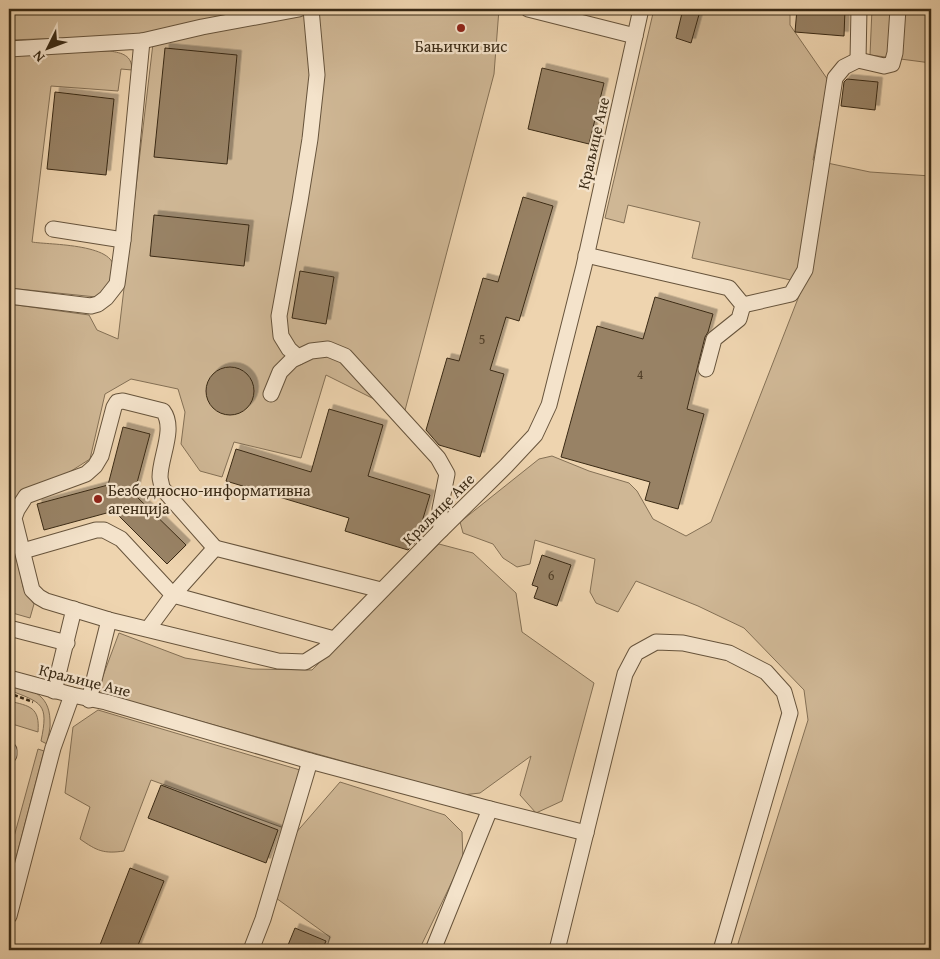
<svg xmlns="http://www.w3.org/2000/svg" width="940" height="959" viewBox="0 0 940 959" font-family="'Gentium Book Plus',serif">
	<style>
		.green { fill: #cfb795; stroke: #847055 }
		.building { fill: #988265; stroke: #3a2a15; filter: url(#shadow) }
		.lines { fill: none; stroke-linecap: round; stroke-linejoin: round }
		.minor-casing { stroke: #67543c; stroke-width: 17 }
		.path { stroke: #3a2a15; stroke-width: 2.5; stroke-dasharray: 4 2.5; stroke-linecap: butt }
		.minor { stroke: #f4e3cb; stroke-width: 15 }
		.poi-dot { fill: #8f2418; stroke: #f4e3cb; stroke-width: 2 }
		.labels { text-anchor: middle; stroke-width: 4.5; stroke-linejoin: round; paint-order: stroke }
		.number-label { font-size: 14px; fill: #524029 }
		.poi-label { font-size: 16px; fill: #3a2a15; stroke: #f4e3cb }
		.street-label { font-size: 16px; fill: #3a2a15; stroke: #f4e3cb }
	</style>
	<defs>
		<filter id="shadow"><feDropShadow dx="4.5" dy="-4.5" stdDeviation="0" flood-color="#0004"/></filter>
	</defs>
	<rect width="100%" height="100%" fill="#eed4af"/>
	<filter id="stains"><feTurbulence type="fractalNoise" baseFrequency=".004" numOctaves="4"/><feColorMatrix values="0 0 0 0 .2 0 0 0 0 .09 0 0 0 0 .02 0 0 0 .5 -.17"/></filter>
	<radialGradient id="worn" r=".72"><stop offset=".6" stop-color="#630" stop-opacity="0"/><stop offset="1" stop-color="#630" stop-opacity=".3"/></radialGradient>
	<!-- green -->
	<g class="green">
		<path d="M9 9H499L494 74 404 414 326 375 301 458 234 442 222 477 200 471 181 444 185 412 178 389 131 379 105 394 90 459 35 494 9 518V304L89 315 97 330 118 339 154 35 9 40Z"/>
		<path d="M654 9H790V25L828 80 813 160 870 172 931 176V950H736L808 720 804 690 744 628 698 606 636 581 618 612 596 603 590 592 595 559 535 540 530 564 517 567 503 558 493 544 463 533 460 522 539 459 552 456 589 471 629 483 637 491 653 519 686 536 711 522 804 283 692 258 700 222 628 205 624 223 605 218Z"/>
		<path d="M872 9H931V63L870 55Z"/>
		<path d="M110 51C122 53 132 55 132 70L121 69 118 91 51 86 32 242C48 245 122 243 113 273 109 286 107 290 96 297L9 288V55Z"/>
		<path d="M9 518 23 587 34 604 30 618 9 612Z"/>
		<path d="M439 544 473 553 516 593 522 632 594 683 562 801 536 813 520 795 531 756 480 793 463 795 97 692 119 633 185 658 252 669 312 670Z"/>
		<path d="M9 684C30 689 49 693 50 720 51 728 48 736 47 744L41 741C49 703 42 703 9 690Z"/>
		<path d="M9 701C30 706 40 707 38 732L9 723Z"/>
		<path d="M98 710 300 770 284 828 151 780 124 851C104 854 97 851 80 839L90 807 65 793 73 727Z"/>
		<path d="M38 749 44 751 9 885V855Z"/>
		<path d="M340 782 445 815 462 832 463 859 419 950H326L330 937 276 898 294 835Z"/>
	</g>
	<!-- building -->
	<g class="building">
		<path d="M683 9 700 11 691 43 676 38Z"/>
		<path d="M797 9H845L844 36 795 32Z"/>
		<path d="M165 48 237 55 227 164 154 157Z"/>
		<path d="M542 68 604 83 589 144 528 129Z"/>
		<path d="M847 79 878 82 875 110 841 106 844 82Z"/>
		<path d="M55 92 114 99 106 175 47 169Z"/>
		<path d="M523 197 553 206 519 321 506 317 490 370 504 374 480 457 439 445 426 430 447 358 459 361 483 278 498 282Z"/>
		<path d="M154 215 249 225 244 266 150 256Z"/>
		<path d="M300 271 334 277 326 324 292 318Z"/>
		<path d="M655 297 713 314 708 332 705 337 687 409 704 414 678 509 645 500 650 482 561 457 597 326 643 339Z"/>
		<circle cx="230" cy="391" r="24"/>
		<path d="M329 409 383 425 368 476 430 495 416 542 408 550 345 531 349 518 226 481 236 449 311 472Z"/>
		<path d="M123 427 150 434 134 494 186 545 167 564 114 511 44 530 37 504 108 485Z"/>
		<path d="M542 555 571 565 557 606 534 598 538 587 532 585Z"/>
		<path d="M161 785 278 830 266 863 148 818Z"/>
		<path d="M130 868 164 881 136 950H98Z"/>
		<path d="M295 928 326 941 322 950H286Z"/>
	</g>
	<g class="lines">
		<defs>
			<g id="minor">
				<path d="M528 9 635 36"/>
				<path d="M142 41 202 27 299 9"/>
				<path d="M9 49 142 41 123 240 117 284 106 298 98 304 91 306 9 296"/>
				<path d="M858 60 859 9"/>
				<path d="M53 229 123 240"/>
				<path d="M586 255 729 288 743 305 739 319 714 339 706 369"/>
				<path d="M743 305 791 294 805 270 835 78 844 67 858 60 884 66 892 64 895 53 898 9"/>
				<path d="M298 357 289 349 281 336 279 316 300 201 310 139 317 75 311 9"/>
				<path d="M271 394 280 372 292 360 311 351 328 349 345 356 438 458 447 474 440 509 441 530"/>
				<path d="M215 548 381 590"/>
				<path d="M23 551 96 530H104L121 539 173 595 334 639"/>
				<path d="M9 628 67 643"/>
				<path d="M148 629 173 595 215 548 162 488C162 485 160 480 160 477 160 457 176 428 163 411L123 401 117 402 114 407 101 456 95 466 86 474 26 496 17 510 14 518 32 590 39 597 46 601 109 620 278 661 305 662 324 650 435 536 506 466 535 435 549 405 584 266 641 9"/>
				<path d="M9 678 72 695 106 702 310 761 490 809 586 833"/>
				<path d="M54 691 74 609"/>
				<path d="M89 700 109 620"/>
				<path d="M9 750V755"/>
				<path d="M9 916 53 748 72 695"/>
				<path d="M251 950 263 919 310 761"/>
				<path d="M433 950 490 809"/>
				<path d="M557 950 625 674 636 653 656 642 683 643 729 653 766 672 784 692 790 713 721 950"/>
			</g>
		</defs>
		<!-- minor casing -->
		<use href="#minor" class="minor-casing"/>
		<!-- path -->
		<path class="path" d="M14 695 33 702"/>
		<!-- minor -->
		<use href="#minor" class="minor"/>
	</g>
	<!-- markers -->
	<g class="poi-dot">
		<circle cx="461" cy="28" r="5"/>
		<circle cx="98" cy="499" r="5"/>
	</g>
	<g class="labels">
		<!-- number labels -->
		<g class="number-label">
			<text x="482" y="344">5</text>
			<text x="640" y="379">4</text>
			<text x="551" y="580">6</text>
		</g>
		<!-- poi labels -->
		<g class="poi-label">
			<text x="461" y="52">Бањички вис</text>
			<text x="108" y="496" text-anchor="start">Безбедносно-информативна<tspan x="108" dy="18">агенција</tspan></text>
		</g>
		<!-- street labels -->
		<g class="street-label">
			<text transform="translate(593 143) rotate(-77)" y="6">Краљице Ане</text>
			<text transform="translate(438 509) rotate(-45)" y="6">Краљице Ане</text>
			<text transform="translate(85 680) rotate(14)" y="6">Краљице Ане</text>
		</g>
	</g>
	<!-- margin -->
	<rect width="940" height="959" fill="none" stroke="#eed4af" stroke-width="30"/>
	<rect x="10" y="10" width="920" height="939" fill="none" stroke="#3a2a15" stroke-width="2.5"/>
	<rect x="15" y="15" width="910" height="929" fill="none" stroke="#3a2a15"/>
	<!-- north arrow -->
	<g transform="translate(48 48) rotate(228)" stroke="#f4e3cb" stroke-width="4" paint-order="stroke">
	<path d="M0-4L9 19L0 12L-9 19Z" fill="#3a2a15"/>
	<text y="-8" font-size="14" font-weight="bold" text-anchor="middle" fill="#3a2a15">N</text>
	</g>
	<rect width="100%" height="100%" filter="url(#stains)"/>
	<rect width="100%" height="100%" fill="url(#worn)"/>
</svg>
